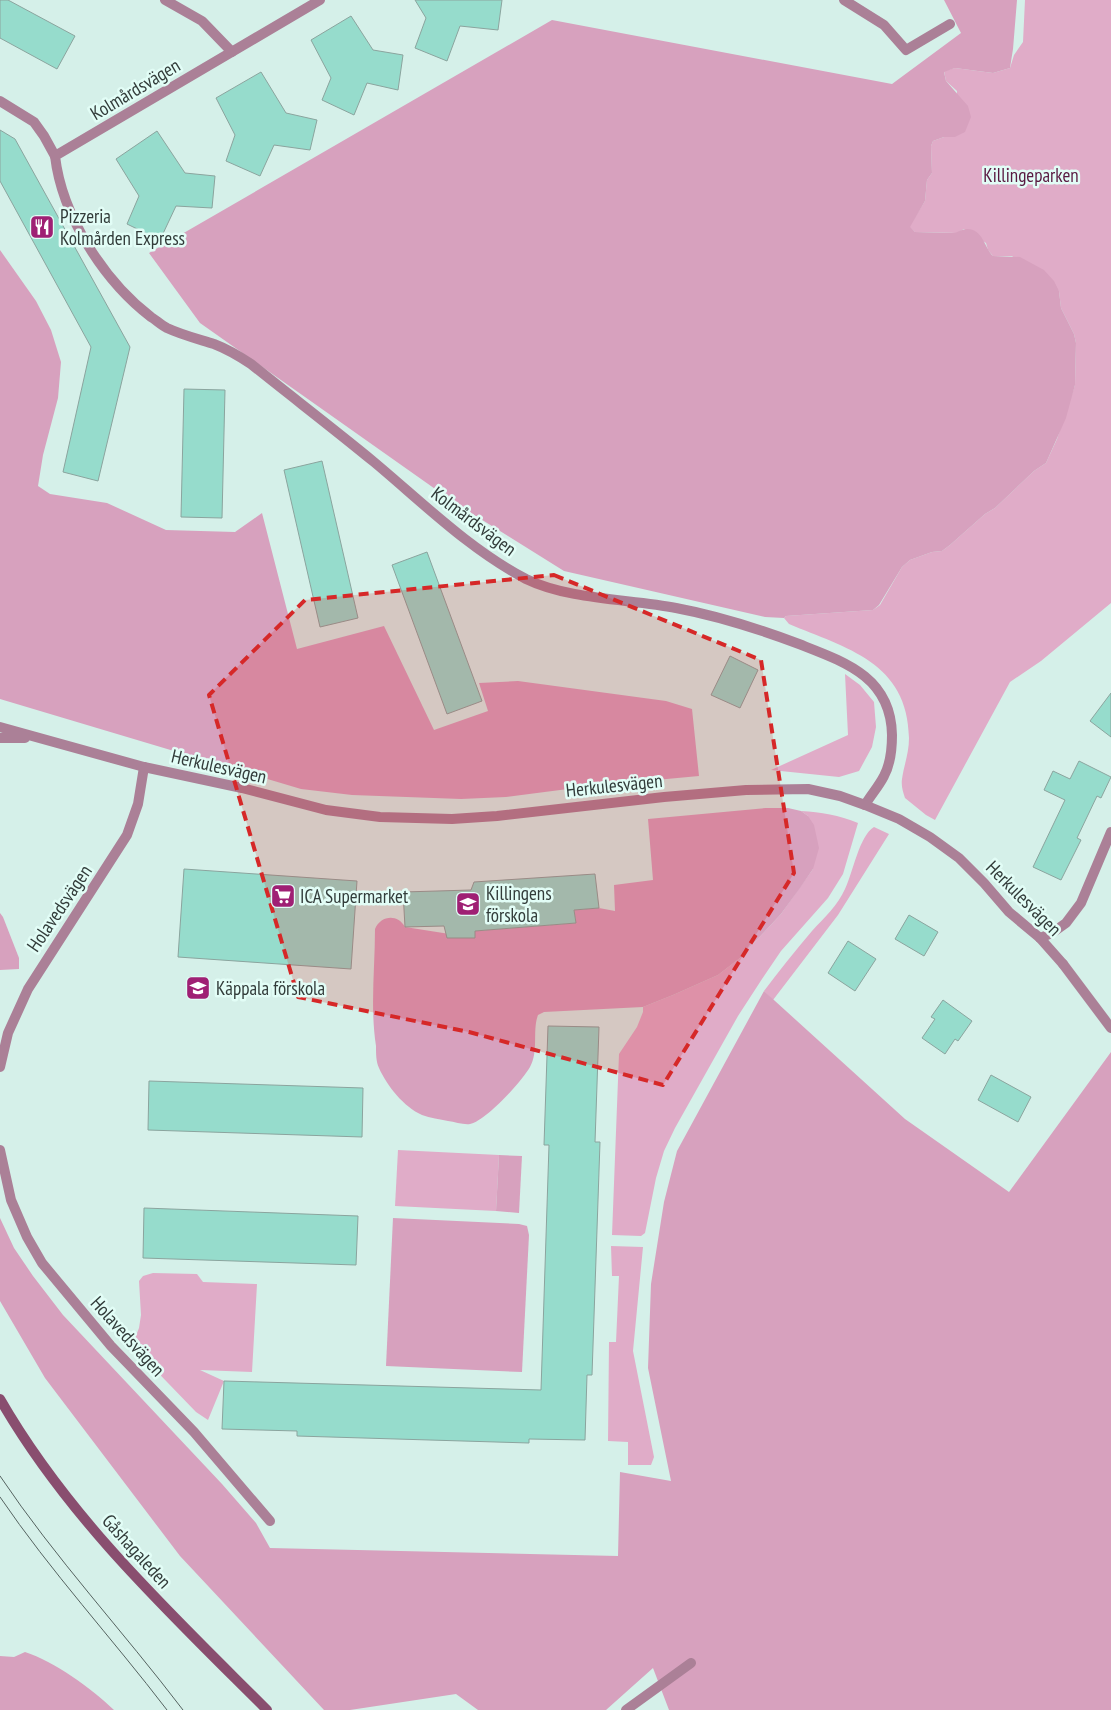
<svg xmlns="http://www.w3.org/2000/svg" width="1111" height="1710" viewBox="0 0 1111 1710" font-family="'PT Sans Narrow',sans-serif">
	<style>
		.green { fill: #e0acc8 }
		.forest { fill: #d7a1be }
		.building { fill: #96dccc; stroke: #8ba49e }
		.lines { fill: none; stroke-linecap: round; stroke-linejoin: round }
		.minor { stroke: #ab8097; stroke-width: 10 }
		.tertiary { stroke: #ab8097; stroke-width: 10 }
		.secondary { stroke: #894e6f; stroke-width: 10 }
		.tram { stroke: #556360; stroke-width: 1 }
		.marked { fill: #d62828; fill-opacity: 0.2; stroke: #d62828; stroke-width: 4; stroke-dasharray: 10 6; stroke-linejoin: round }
		.labels { text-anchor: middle; stroke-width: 5; stroke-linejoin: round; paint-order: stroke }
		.street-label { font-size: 19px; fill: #323c3a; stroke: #e2fdf6 }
		.park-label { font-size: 19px; fill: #591941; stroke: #e2fdf6 }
		.poi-label { font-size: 19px; fill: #323c3a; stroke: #e2fdf6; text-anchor: start }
	</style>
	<rect width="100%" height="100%" fill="#d5f0e9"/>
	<!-- green -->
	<g class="green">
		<path d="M1025 0H1111V603L1041 661 1010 682 935 820 926 815 905 798C903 792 901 786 902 779 904 765 909 753 909 738 908 662 846 648 789 624L784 618 786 616 873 610 880 605 902 567 910 560 932 552 942 551 950 545 985 514 995 508 1034 471 1046 463 1057 439 1075 385 1076 343 1074 334 1061 308 1059 291 1012 256H993L988 250 986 243 964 229 957 233 915 232 909 227 925 201 927 180 932 173 931 146 933 141 944 137H955L957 91 946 81 944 71 955 68 993 73 1010 68 1014 55 1023 42Z"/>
		<path d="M845 674 860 685 874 702 876 727 872 747 859 771 839 777 771 770 848 735Z"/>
		<path d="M801 811C821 812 839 815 858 823L843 874 828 898 781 951 762 979 738 1016 675 1128 664 1151 656 1178 645 1233 641 1236 612 1235 619 1054 637 1027 643 1012V1007L673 995 718 975 740 958 781 914 813 869 808 816Z"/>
		<path d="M874 827 889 834 838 915 773 1000 764 991C779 971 795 951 812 931 824 918 838 905 845 889 853 873 859 836 874 827Z"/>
		<path d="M398 1150 499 1155 496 1211 395 1206Z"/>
		<path d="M611 1246 643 1247 633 1351 654 1457 651 1465H628V1442L608 1441 609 1342H616L619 1276H612Z"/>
		<path d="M153 1273 197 1274 203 1282 257 1284 252 1372 200 1370 224 1381 208 1420 196 1412 139 1353 133 1343 139 1328 141 1315 139 1281 143 1276Z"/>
	</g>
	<!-- forest -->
	<g class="forest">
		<path d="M944 0H1017L1013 49 1010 68 993 73 955 68 944 72 946 81 968 106 971 117 965 132 955 137H944L933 141 931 146 932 173 927 180 925 201 910 227 915 232 952 233C958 233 961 229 967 229 983 229 984 247 993 256L1020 257 1044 270 1054 281 1059 291 1061 308 1074 334 1076 343 1075 385 1066 418 1046 463 1034 471 995 508 985 514 950 545 942 551 932 552 910 560 902 567 879 605 873 610 786 616 784 618 765 617 564 571 455 503 200 323 149 253 552 20 892 84 961 33Z"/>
		<path d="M0 250 36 301 51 330 61 362 58 398 43 455 38 486 50 494 107 503 166 530 235 532 262 513 297 649 384 626 434 730 488 711 479 683 518 681 666 701 692 709 699 776 591 786 506 797 461 799 352 795 301 789 0 699Z"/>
		<path d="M766 808H788L801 811 808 816 814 825 819 848 813 869 800 888 781 914 740 958 718 975 673 995 643 1007 544 1012 538 1015C532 1031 539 1051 530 1067 522 1081 486 1121 470 1124 464 1125 455 1122 448 1121 440 1119 430 1118 422 1115 404 1107 387 1086 379 1068 376 1062 376 1053 376 1046 370 1007 375 968 375 929 381 915 398 914 405 927L475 938V931L576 923 574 910 599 908 615 911 614 885 653 880 648 819Z"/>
		<path d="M0 913 3 917 19 958V969L0 970Z"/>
		<path d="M764 991 905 1119 1009 1192 1111 1052V1710H669L653 1668 606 1710H478L456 1694 350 1710H324L180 1556 45 1378 0 1301V1218L14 1248 33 1276 63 1315 222 1484 256 1523 270 1548 618 1556 620 1472 671 1481 648 1368 651 1284 664 1202 677 1151Z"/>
		<path d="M499 1155 522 1156 519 1213 496 1211Z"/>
		<path d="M393 1218 519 1224 527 1226 529 1235 522 1372 386 1366Z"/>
		<path d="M25 1652C54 1661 92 1689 114 1710H0V1656L14 1657Z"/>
	</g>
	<!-- building -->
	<g class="building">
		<path d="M0 0H8L75 36 57 69 0 38Z"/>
		<path d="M415 0H502L498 30 460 26 447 61 415 48 426 18Z"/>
		<path d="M351 16 373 50 403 55 398 90 367 83 354 115 322 100 331 78 311 40Z"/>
		<path d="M261 72 286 113 317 120 310 150 274 145 260 176 226 161 235 135 216 98Z"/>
		<path d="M0 130 15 139 130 347 98 481 63 472 91 347 0 181Z"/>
		<path d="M157 131 185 173 215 176 212 208 176 206 160 240 127 224 139 196 116 159Z"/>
		<path d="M184 389 225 390 222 518 181 517Z"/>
		<path d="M322 461 358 618 320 627 284 470Z"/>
		<path d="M427 552 482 701 447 714 392 565Z"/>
		<path d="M730 656 758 670 740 708 711 695Z"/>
		<path d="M1111 693V737L1090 721Z"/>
		<path d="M1079 761 1111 777 1101 798 1097 796 1077 838 1081 840 1061 880 1033 867 1065 800 1044 790 1053 771 1070 779Z"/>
		<path d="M184 869 357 881 351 969 178 957Z"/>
		<path d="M595 874 599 908 574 910 576 923 475 931V938H447L444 926 405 927 403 892 471 890 474 882Z"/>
		<path d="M909 915 938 932 924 956 895 939Z"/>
		<path d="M848 941 876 959 855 991 828 973Z"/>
		<path d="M943 1000 972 1021 958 1041 955 1039 945 1054 922 1038 935 1019 931 1017Z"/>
		<path d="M548 1026 599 1027 595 1142H600L592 1375H587L585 1440 529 1439V1443L297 1436V1431L222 1429 224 1381 541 1390 549 1145H544Z"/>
		<path d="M991 1075 1031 1097 1018 1122 978 1100Z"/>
		<path d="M149 1081 363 1088 362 1137 148 1130Z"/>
		<path d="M144 1208 358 1216 356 1265 143 1258Z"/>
	</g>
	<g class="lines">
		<!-- minor -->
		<g class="minor">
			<path d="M165 0 202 21 232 52"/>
			<path d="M320 0 55 156C62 216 104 281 151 317 156 320 161 325 167 328 182 335 198 339 214 344 227 349 239 356 251 364 292 397 334 429 374 462 423 503 469 549 526 579 569 600 630 599 676 608 719 616 759 629 799 644 845 662 891 677 892 735 892 749 891 763 884 776 879 786 871 795 865 805"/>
			<path d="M844 0 884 25 906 50 950 24"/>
			<path d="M0 101 34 122 44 136 55 156"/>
			<path d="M1040 938 1052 933 1066 923 1081 903 1111 832"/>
			<path d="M1063 964 1111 1028"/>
			<path d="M0 1067 8 1033 28 989 127 835 138 804 144 767"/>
			<path d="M0 1150 11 1200 27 1237 42 1263 111 1346 194 1432 270 1521"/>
			<path d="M626 1710 691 1663"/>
		</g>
		<!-- tertiary -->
		<g class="tertiary">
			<path d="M0 727 144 767 242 788 326 810 380 817 452 819 497 816 664 797 746 790 808 789 840 796 865 805 899 819 930 837 959 858 984 883 1009 912 1040 938 1063 964"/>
			<path d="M0 738H25"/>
		</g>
		<!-- secondary -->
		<path class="secondary" d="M0 1399C69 1519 170 1613 267 1710"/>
		<!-- tram -->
		<g class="tram">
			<path d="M0 1476C55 1558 123 1631 183 1710"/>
			<path d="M0 1497C51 1572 112 1638 167 1710"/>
		</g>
	</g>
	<!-- marked area -->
	<path class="marked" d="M554 575 761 660 794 873 663 1085 469 1032 298 997 209 695 305 600Z"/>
	<!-- icons -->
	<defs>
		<symbol id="restaurant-square" viewBox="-11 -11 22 22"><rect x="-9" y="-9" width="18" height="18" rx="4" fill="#9f2074" stroke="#e2fdf6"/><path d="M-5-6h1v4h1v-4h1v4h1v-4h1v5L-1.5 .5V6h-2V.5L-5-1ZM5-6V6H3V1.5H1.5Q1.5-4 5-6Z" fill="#fff"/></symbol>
		<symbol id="supermarket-square" viewBox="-11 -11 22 22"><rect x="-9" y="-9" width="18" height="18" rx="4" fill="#9f2074" stroke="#e2fdf6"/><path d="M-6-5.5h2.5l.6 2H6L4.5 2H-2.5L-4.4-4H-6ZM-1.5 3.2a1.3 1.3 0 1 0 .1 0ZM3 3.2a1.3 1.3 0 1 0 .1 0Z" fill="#fff"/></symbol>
		<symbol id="school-square" viewBox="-11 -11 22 22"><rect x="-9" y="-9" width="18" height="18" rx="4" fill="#9f2074" stroke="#e2fdf6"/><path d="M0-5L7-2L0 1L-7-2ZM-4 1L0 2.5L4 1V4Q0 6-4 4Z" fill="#fff"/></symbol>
	</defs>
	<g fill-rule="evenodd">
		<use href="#restaurant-square" x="28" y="213" width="28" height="28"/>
		<use href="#supermarket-square" x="269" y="882" width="28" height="28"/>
		<use href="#school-square" x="454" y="890" width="28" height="28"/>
		<use href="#school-square" x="184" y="974" width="28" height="28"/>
	</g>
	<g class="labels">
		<!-- street labels -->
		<g class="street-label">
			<text transform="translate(135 89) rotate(-31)" y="7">Kolmårdsvägen</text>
			<text transform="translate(474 521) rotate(37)" y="7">Kolmårdsvägen</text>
			<text transform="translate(219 766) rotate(13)" y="7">Herkulesvägen</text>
			<text transform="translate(614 785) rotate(-6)" y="7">Herkulesvägen</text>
			<text transform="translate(1024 898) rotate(45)" y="7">Herkulesvägen</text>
			<text transform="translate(59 908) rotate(-56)" y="7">Holavedsvägen</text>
			<text transform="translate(128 1336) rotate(48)" y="7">Holavedsvägen</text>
			<text transform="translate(137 1551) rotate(48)" y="7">Gåshagaleden</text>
		</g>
		<!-- park labels -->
		<g class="park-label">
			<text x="1031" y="182">Killingeparken</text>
		</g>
		<!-- poi labels -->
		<g class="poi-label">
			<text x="60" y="223">Pizzeria<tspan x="60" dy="22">Kolmården Express</tspan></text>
			<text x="486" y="900">Killingens<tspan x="486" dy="22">förskola</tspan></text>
			<text x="300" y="903">ICA Supermarket</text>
			<text x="216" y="995">Käppala förskola</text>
		</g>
	</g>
</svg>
